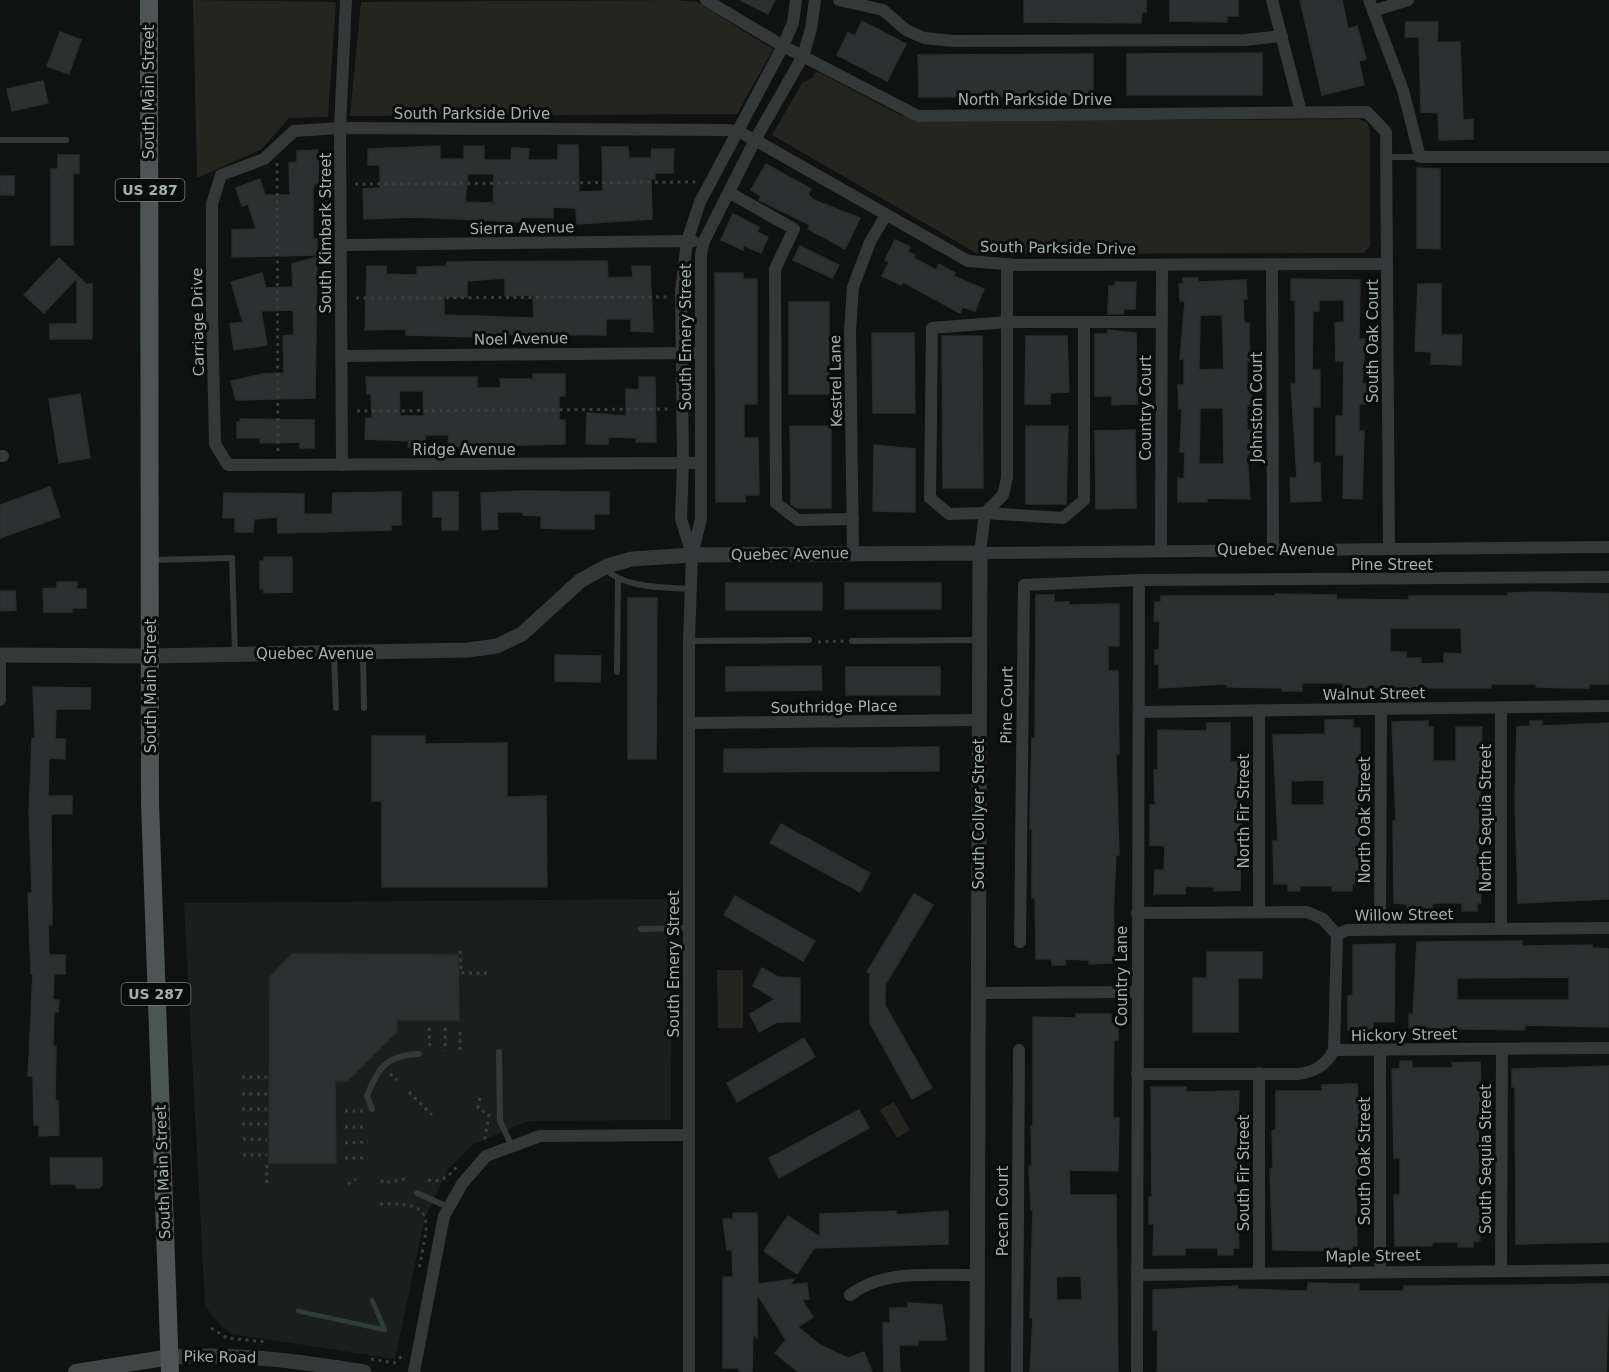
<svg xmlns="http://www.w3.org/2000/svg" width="1609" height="1372" viewBox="0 0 1609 1372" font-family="'DejaVu Sans',sans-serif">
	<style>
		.built { fill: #1c1e1e }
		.green { fill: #24251e }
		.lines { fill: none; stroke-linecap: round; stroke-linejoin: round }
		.stream { stroke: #2d3e36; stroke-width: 4.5 }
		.building { fill: #2d3030; stroke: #2a2d2d; stroke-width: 1.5; fill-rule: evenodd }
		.path { stroke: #393f3e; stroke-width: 3; stroke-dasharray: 3 4.5; stroke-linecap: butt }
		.service { stroke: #333838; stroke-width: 6 }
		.minor { stroke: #333838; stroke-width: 12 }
		.tertiary { stroke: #333838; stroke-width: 15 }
		.secondary { stroke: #3f4645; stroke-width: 16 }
		.primary { stroke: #4d5554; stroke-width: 18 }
		.labels { text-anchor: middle; stroke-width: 6; stroke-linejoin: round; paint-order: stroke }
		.shield { fill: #0b0c0c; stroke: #74807e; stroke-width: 1.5 }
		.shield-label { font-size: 14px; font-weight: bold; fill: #a1b2af }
		.street-label { font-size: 15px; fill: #a1b2af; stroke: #0b0c0c }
	</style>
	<rect width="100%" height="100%" fill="#101111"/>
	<!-- built -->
	<path class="built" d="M672 899 671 1120 528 1121 474 1144 448 1169 424 1221 395 1359 232 1334 218 1323 205 1306 184 903Z"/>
	<!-- green -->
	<g class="green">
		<path d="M193 0 336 2 328 117 289 118 262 149 197 178Z"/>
		<path d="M677 0 697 2 773 49 737 114 350 116 361 2Z"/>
		<path d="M817 71 900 115 920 121 1359 119 1367 122 1370 130V246L1364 253 978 254 772 135 802 83 812 78Z"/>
		<path d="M717 970H743V1028H718Z"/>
		<path d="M894 1102 910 1130 897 1138 880 1110Z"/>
	</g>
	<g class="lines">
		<!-- stream -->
		<g class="stream">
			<path d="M372 1300 385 1330"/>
			<path d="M298 1311 385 1330"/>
		</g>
	</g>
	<!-- building -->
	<g class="building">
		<path d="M740 0H775L768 14Z"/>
		<path d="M1024 0H1146V12H1142L1141 23 1024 22Z"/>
		<path d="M1170 0H1238V16H1227V22L1170 21Z"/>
		<path d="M1300 0H1342L1348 29 1357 26 1366 59 1359 61 1364 85 1322 95Z"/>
		<path d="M862 21 906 44 887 81 837 55 848 33 855 36Z"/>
		<path d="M1406 22H1438L1437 42H1460L1463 120 1473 119V139L1439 140 1438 113 1421 112 1419 37H1405Z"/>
		<path d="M60 32 81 40 69 74 47 66Z"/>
		<path d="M1262 53V95H1127V54Z"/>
		<path d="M1093 54V96L919 97 918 55Z"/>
		<path d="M43 81 48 103 12 111 7 89Z"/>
		<path d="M558 145H578L579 192 603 191 602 147H628L629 158H651L652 149H674L673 173H655V179H651L652 219 577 224 576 208 553 207V218L521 217 520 222 415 217 364 219 363 189 380 188V165H368V149L440 146V159H464V146H484V160H511L512 148 529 149 528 160H558ZM468 174H494L493 203 465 202Z"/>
		<path d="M318 150 319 185H313V239H317V255L232 257V230L256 229 248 204 242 206 236 188 260 179 265 195H290L289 163 297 162V151Z"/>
		<path d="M58 155H79V173H73V245H51V169H58Z"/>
		<path d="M766 164 811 189 808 195 816 201 860 218 845 249 808 229 810 225 759 200 761 196 751 190Z"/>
		<path d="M1417 168 1440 169V249L1417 248Z"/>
		<rect x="0" y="176" width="14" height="19"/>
		<path d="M733 214 759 227 757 232 768 237 761 253 743 245V250L721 240Z"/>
		<path d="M895 240 910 247 908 252 915 255 914 258 936 270 939 264 955 273 953 276 984 289 975 311 963 307 960 313 903 282 901 285 882 276 889 262 885 260Z"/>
		<path d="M800 246 839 265 832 278 793 260Z"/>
		<path d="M317 257 315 398 236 400 231 381 263 374 284 373 283 336 294 335 293 310 261 311 267 345 234 350 230 324 243 322 231 282 262 273 266 288 293 287 292 264Z"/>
		<path d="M59 258 86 284H92V339H50V324H77V278L44 313 24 295Z"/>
		<path d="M607 261 608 278 633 277 632 266H650L653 332 631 331V319H606V335L476 334V337L406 335V329L365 330 367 266H386V274L417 275V267L447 266V262ZM505 278V296L533 295 534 318 444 315V297H467V281Z"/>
		<path d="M715 273H743V279H757V404H744V438H758L759 495H745V502H716Z"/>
		<path d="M1183 278H1198V282L1246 280 1247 299H1243L1244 323H1249L1250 361H1247V386H1252L1251 405 1247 404V430H1252L1253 454H1247L1250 499 1207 498V502H1178V478L1184 479 1185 452H1180L1182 409H1179L1178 385H1184V359H1180L1185 301H1180L1179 284H1183ZM1200 315H1222L1224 369 1199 370ZM1200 408H1223L1224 464H1199Z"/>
		<path d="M1291 279 1360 280 1359 339H1365L1362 384H1366V404H1359V431H1364L1362 499 1343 498 1344 455H1336V416H1343L1344 361H1336L1335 323 1344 322V300H1319V311H1313L1312 370H1320V407H1313V463H1320L1321 501 1291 502 1290 478H1297L1291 384H1296L1295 300H1291Z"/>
		<path d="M1115 282H1136L1135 309H1124L1123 314H1108L1109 286H1115Z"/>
		<path d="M1418 284H1441V335H1462L1461 365 1431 364V352L1415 351Z"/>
		<rect x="789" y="302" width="40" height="92"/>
		<path d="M1108 330 1136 333 1137 404 1112 405V396H1095V334H1108Z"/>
		<path d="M872 333H914L915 413H873Z"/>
		<path d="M942 336H982L983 488H943Z"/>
		<path d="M1026 336H1067L1069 392 1050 393V404H1025Z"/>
		<path d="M533 374H565V396H559V420H565V444L448 447 449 435H425V447H408L409 441 365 439 366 418H372L371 393 367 394 366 377H477V388H501L500 379H533ZM399 391H423L424 416H400Z"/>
		<path d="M639 377H655L656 442H636L637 438 608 437V444H586L587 413 626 416V389L639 390Z"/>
		<path d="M80 394 90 458 59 463 49 399Z"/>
		<path d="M240 419 314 420V448H300V442L260 443V438H237V422H241Z"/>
		<path d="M790 426H831V508H797L791 504Z"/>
		<path d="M1026 426H1068L1066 504H1026Z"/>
		<path d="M1135 430 1136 508 1096 509 1095 431Z"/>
		<path d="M874 445 915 449V512L873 511Z"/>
		<path d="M50 487 60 517 0 538V505Z"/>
		<path d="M524 491 609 492V514H594V529H561L541 528V516L523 515V512H497L498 529 482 530 481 493Z"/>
		<path d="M401 492V525H391V530L278 533 277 517 254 519 253 532H235V518H223L224 493 304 494V514H332L333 493Z"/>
		<path d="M433 492H458V530H442V517H433Z"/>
		<path d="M264 557H292V592L264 593V589H260V561H264Z"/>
		<path d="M57 582H77V589H86V608H72V612H44L43 589 57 588Z"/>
		<rect x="726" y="583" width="96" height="27"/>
		<rect x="845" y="583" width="96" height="26"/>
		<path d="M0 591H15L16 610 0 611Z"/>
		<path d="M1544 592 1609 594V684H1589V688H1570L1536 687 1537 684H1491V688H1343V683H1302V691H1282V688L1227 687V684L1159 688V664H1155V650H1159L1160 621H1154L1155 602H1161V596H1275V594L1336 595V599L1409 600V596H1508V593ZM1390 628H1461L1462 654 1444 653V663L1421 664V658H1406V652H1390Z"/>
		<path d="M1036 595H1054V602H1069V605L1119 604V646H1108V671H1118L1119 754H1116L1119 855H1116L1114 894 1113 963 1089 964V960L1065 959V965H1052V959H1036L1035 898H1032V829H1030L1032 738H1035Z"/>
		<path d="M628 598H657L656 759H628Z"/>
		<path d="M555 655 601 656 600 682 555 681Z"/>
		<path d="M821 666 822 690 726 691V667Z"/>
		<rect x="846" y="667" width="94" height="28"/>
		<path d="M33 687 91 688 90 709H56L55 739H65V759L49 758 48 796H72V814H51L52 925H48L49 955H65V974H54L53 1000H59L58 1012H54L53 1046H56L55 1101H58L59 1135 39 1136V1125H34L33 1076H28L33 974H31L28 893H32L29 814 32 738H35Z"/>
		<path d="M1325 720H1353V728H1360V789H1363L1362 812H1359L1360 884H1352V891H1332V886H1300V891H1288V884H1274L1273 841H1278L1273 735 1325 734ZM1324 780V805H1291V781Z"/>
		<path d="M1428 721V727H1433V761H1456V727H1482L1478 856 1481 903H1477V911H1462V903H1438L1432 904V909H1407V904L1394 903 1393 821H1396L1392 722Z"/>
		<path d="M1530 721H1542V726L1609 723V899L1518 903 1515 800 1517 727 1530 726Z"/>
		<path d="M1207 723H1230V762H1242L1240 890 1214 891V887L1185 886V894H1154L1155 870H1164L1165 846 1150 845V805H1155L1154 770H1158V730L1207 731Z"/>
		<path d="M372 736H425V744L507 743V797L546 796 547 887H382V801H372Z"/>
		<path d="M939 747V771L724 772V749Z"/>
		<path d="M781 824 870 873 860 892 770 843Z"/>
		<path d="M914 894 933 905 885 985V1005L932 1088 912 1099 870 1023V973L867 972Z"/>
		<path d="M735 896 815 941 803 961 724 915Z"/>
		<path d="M1522 941V946L1592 945V948L1609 949V1027L1525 1025V1030L1409 1028V1014L1413 1015 1417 942ZM1569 977V1000H1457V978Z"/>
		<path d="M1395 944 1394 1022H1373V1029L1348 1030V996L1353 995V945Z"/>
		<path d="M1207 952H1262V978H1238V1032H1193V978H1207Z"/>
		<path d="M292 954 458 955 459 1020H397V1031L347 1081H335L336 1163H269L270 977Z"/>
		<path d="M762 968 778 977 800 978V1022H777L759 1032 750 1014 775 999 753 986Z"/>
		<path d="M1076 1014H1111V1023H1118V1040H1114L1113 1118H1119L1118 1171 1069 1170 1070 1195H1116L1118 1372H1030L1033 1318H1030L1033 1210H1031L1029 1166H1032L1031 1126H1033V1017L1076 1018ZM1081 1276 1082 1300H1057L1056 1277Z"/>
		<path d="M804 1038 815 1057 737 1102 727 1083Z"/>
		<path d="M1400 1061H1412V1068H1453L1452 1063 1480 1062 1482 1112H1478L1480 1241H1473V1247H1458V1242H1432V1246H1395L1394 1195H1400V1158H1394L1392 1069H1400Z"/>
		<path d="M1609 1066V1242L1516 1244 1515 1087H1512V1069Z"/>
		<path d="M1357 1084 1362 1148 1361 1178H1356L1357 1246H1352V1251L1273 1250 1270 1169H1273L1272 1131 1276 1130V1091H1322V1085Z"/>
		<path d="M1151 1087H1186V1092L1239 1091 1237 1154H1240L1241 1177H1236L1239 1248H1233V1255H1218V1248H1185V1255H1153L1154 1224H1149V1197H1152Z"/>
		<path d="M859 1110 869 1128 779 1178 769 1158Z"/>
		<path d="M50 1158H102V1185L99 1188H76V1184H51Z"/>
		<path d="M896 1211V1215L948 1211V1244L814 1248 797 1274 764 1251 788 1216 820 1237V1214Z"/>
		<path d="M733 1213H757L758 1284 794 1279 790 1285 807 1283 809 1299 802 1300 813 1317 798 1327 820 1345 848 1358 864 1352 872 1372H798L775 1353 786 1340 757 1294V1338L753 1334 752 1372H739V1368H723V1277H733L732 1250H727L723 1219H733Z"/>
		<path d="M1308 1283 1359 1284V1291H1404V1286H1428L1609 1284 1606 1372H1157L1158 1330H1153V1290L1238 1286V1289L1308 1291Z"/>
		<path d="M908 1303 942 1305 946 1340H918V1345H899L900 1372H884L883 1323H890V1308H908Z"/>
	</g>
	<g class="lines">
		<!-- path -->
		<g class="path">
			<path d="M277 163 278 453"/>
			<path d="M355 184 696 182"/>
			<path d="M356 298 668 297"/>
			<path d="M357 411 668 409"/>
			<path d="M818 642 844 641"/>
			<path d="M460 951 461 973H487"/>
			<path d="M429 1028 430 1050"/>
			<path d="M445 1028V1051"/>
			<path d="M460 1050V1028"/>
			<path d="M390 1074 397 1080"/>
			<path d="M242 1077H267"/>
			<path d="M409 1092 432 1115"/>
			<path d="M242 1094H267"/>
			<path d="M480 1098 478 1108 489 1115 484 1143"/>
			<path d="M242 1109H267"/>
			<path d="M345 1111H364"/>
			<path d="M242 1124H267"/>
			<path d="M345 1127H367"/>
			<path d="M243 1139 267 1140"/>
			<path d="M345 1143 368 1142"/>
			<path d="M243 1155H267"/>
			<path d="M345 1158H368"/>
			<path d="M381 1180 384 1183 405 1179"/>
			<path d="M428 1180C443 1183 449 1175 459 1165"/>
			<path d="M267 1183V1164"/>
			<path d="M348 1184 356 1179"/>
			<path d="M380 1204C440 1201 427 1223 419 1269"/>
			<path d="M211 1328 227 1338 267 1342"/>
			<path d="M371 1359 394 1363 403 1355"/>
		</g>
		<!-- service -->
		<g class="service">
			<path d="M0 140H66"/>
			<path d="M1387 157H1420"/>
			<path d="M152 560 232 558 235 653"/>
			<path d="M604 568C625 589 663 587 691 589"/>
			<path d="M689 641 809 640"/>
			<path d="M852 641 979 640"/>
			<path d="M363 653 364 708"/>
			<path d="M334 654 336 708"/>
			<path d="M617 672 618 579"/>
			<path d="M641 929 689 928"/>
			<path d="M499 1052 500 1121 512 1146"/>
			<path d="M372 1109 367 1096C378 1067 387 1055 419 1054"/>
			<path d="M417 1193 448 1207"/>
		</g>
		<!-- minor -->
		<g class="minor">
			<path d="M706 0 783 46 918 116 1367 112 1386 132 1389 549"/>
			<path d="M839 0 883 10 906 30 924 38 954 41 1245 40 1282 36"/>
			<path d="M1272 0 1301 112"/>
			<path d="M1369 0 1403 90 1420 157H1609"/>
			<path d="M1373 11 1408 0"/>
			<path d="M730 193 794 229 775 269 776 503 798 520 853 519"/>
			<path d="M342 245 693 241"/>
			<path d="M1007 264V478L1003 495 985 513 980 553 1609 547"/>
			<path d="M1272 264 1273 550"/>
			<path d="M1084 323V500L1063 518 985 513 949 514 930 498 932 328 1007 322H1161"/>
			<path d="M342 356 700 353"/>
			<path d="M0 456H3"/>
			<path d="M701 463 228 465 215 444 212 314V204L221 175 264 159 294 131 340 128 727 130 737 131 755 140 968 261 1017 265 1387 264"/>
			<path d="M342 465 340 128 346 0"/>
			<path d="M1161 551 1162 265"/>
			<path d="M692 554 681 519 683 463 681 291 687 241 700 202 783 46 793 23 796 0"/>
			<path d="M853 554 850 331 853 287 870 242 886 215"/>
			<path d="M0 700V655"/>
			<path d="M1501 708V929"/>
			<path d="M1259 710V912"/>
			<path d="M1139 712 1609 706"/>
			<path d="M689 723 980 720"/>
			<path d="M1137 913 1307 912 1323 919 1337 935"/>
			<path d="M1380 930 1381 709"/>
			<path d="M1337 935 1347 930 1609 928"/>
			<path d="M1020 942 1024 585 1139 580 1609 577"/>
			<path d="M979 993 1137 992"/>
			<path d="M1334 1050 1337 935"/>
			<path d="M1259 1073V1273"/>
			<path d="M1137 1074H1298C1314 1072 1326 1066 1334 1050L1609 1048"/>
			<path d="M1501 1270 1502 1049"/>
			<path d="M1380 1271V1050"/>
			<path d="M1137 1275 1609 1270"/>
			<path d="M850 1295C885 1268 935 1276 978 1275"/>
			<path d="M414 1372 444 1216 462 1184 486 1156 540 1136 689 1135"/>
			<path d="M689 1372V641L692 555 701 519V255L704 241 755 140 803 56 811 29 815 0"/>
			<path d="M1017 1372 1019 1050"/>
			<path d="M1137 1372 1139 580"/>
		</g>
		<!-- tertiary -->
		<g class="tertiary">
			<path d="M0 655 151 656 468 650 497 646 522 634 580 581 607 566 632 559 692 555 980 553 977 1372"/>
			<path d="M171 1357C236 1353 300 1361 364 1372"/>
		</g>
		<!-- secondary -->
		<path class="secondary" d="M76 1372 171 1357"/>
		<!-- primary -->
		<path class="primary" d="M149 0 150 803 170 1372"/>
	</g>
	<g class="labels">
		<!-- shield labels -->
		<g class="shield">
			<rect x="115.5" y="179" width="69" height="22" rx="4.5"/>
			<rect x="121.5" y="983" width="69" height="22" rx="4.5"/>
		</g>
		<g class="shield-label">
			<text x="150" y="195">US 287</text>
			<text x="156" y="999">US 287</text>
		</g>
		<!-- street labels -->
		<g class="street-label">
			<text transform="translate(149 92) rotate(-90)" y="5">South Main Street</text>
			<text x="1035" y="105">North Parkside Drive</text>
			<text x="472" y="119">South Parkside Drive</text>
			<text transform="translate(522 228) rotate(-1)" y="5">Sierra Avenue</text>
			<text transform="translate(326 233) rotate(-90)" y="5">South Kimbark Street</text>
			<text transform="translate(1058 248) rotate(1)" y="5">South Parkside Drive</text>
			<text transform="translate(198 322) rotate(-91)" y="5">Carriage Drive</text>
			<text transform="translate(686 337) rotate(-90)" y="5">South Emery Street</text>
			<text transform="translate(521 339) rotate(-1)" y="5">Noel Avenue</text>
			<text transform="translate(1373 341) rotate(-90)" y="5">South Oak Court</text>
			<text transform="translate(836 381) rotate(-91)" y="5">Kestrel Lane</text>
			<text transform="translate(1257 407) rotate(-90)" y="5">Johnston Court</text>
			<text transform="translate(1146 408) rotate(-90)" y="5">Country Court</text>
			<text x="464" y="455">Ridge Avenue</text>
			<text x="1276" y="555">Quebec Avenue</text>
			<text transform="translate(790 554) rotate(-1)" y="5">Quebec Avenue</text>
			<text x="1392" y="570">Pine Street</text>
			<text x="315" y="659">Quebec Avenue</text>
			<text transform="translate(151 686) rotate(-90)" y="5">South Main Street</text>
			<text transform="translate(1374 694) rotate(-1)" y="5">Walnut Street</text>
			<text transform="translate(1007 705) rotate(-89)" y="5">Pine Court</text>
			<text transform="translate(834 707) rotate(-1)" y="5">Southridge Place</text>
			<text transform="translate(1244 811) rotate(-90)" y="5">North Fir Street</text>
			<text transform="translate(979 814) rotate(-90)" y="5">South Collyer Street</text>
			<text transform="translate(1486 818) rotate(-90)" y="5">North Sequia Street</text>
			<text transform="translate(1365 820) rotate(-90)" y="5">North Oak Street</text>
			<text transform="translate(1404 915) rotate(-1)" y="5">Willow Street</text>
			<text transform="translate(674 964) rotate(-90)" y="5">South Emery Street</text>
			<text transform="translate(1122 976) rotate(-90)" y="5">Country Lane</text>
			<text transform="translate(1404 1035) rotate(-1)" y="5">Hickory Street</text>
			<text transform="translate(1486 1159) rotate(-90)" y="5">South Sequia Street</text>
			<text transform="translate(1365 1161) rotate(-90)" y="5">South Oak Street</text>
			<text transform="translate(163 1172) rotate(-92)" y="5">South Main Street</text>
			<text transform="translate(1244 1173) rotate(-90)" y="5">South Fir Street</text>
			<text transform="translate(1003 1211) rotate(-90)" y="5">Pecan Court</text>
			<text transform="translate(1373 1256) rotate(-1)" y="5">Maple Street</text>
			<text transform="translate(220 1357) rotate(1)" y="5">Pike Road</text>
		</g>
	</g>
</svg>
